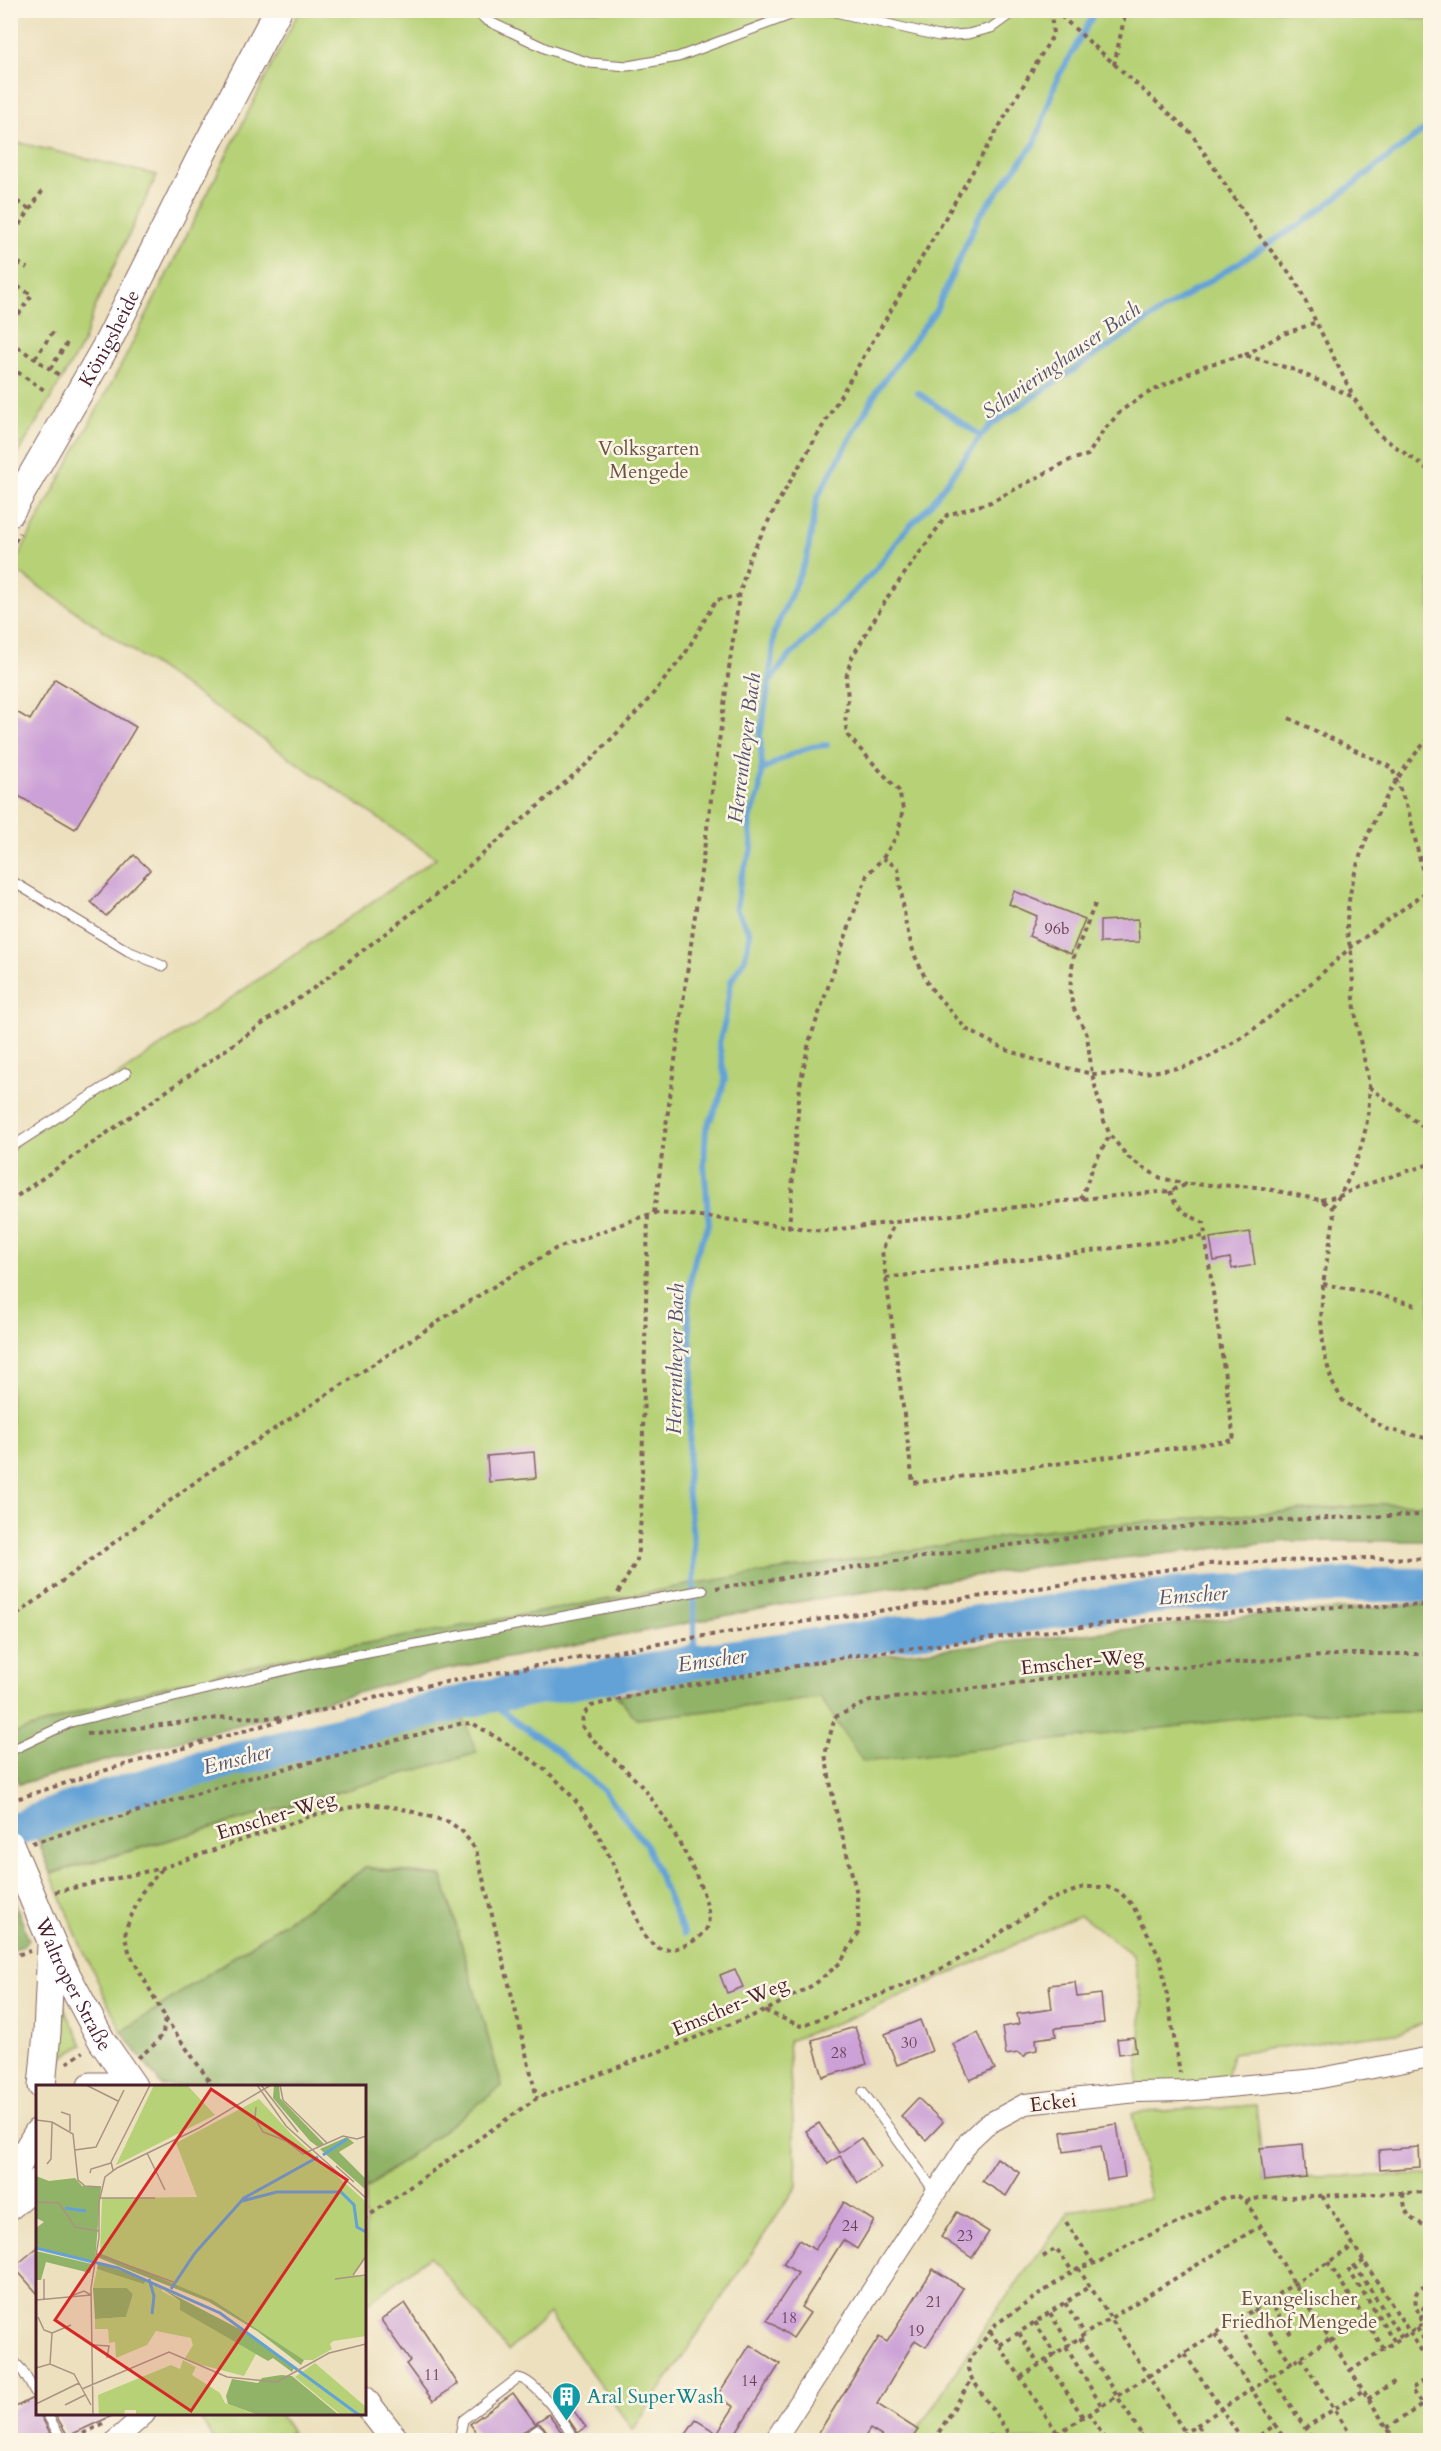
<svg xmlns="http://www.w3.org/2000/svg" width="1441" height="2451" viewBox="0 0 1441 2451" font-family="Cardo,serif">
	<style>
		.green { fill: #b6d176; stroke: #807850; stroke-width: 1.5 }
		.forest { fill: #90b367; stroke: #6d6949; stroke-width: 1.5 }
		.lines { fill: none; stroke-linecap: round; stroke-linejoin: round }
		.stream { stroke: #64a2d6; stroke-width: 6 }
		.river { stroke: #64a2d6; stroke-width: 34 }
		.building { fill: #cca1d7 }
		.service-casing { stroke: #83635e; stroke-width: 11 }
		.minor-casing { stroke: #83635e; stroke-width: 22 }
		.secondary-casing { stroke: #83635e; stroke-width: 29 }
		.path { stroke: #83635e; stroke-width: 4; stroke-dasharray: 4.5 4.5; stroke-linecap: butt }
		.service { stroke: #fff; stroke-width: 9 }
		.minor { stroke: #fff; stroke-width: 20 }
		.secondary { stroke: #fff; stroke-width: 27 }
		.secondary-bridge-casing { stroke: #83635e; stroke-width: 29; stroke-linecap: butt }
		.secondary-bridge { stroke: #fff; stroke-width: 27 }
		.labels { text-anchor: middle; stroke-width: 5; stroke-linejoin: round; paint-order: stroke }
		.number-label { font-size: 16px; fill: #6a4056 }
		.street-label { font-size: 20px; fill: #4a1f2b; stroke: #fcf5e5 }
		.park-label { font-size: 20px; fill: #6a5442; stroke: #fcf5e5 }
		.culture-label { font-size: 20px; fill: #0d838f; stroke: #fcf5e5; text-anchor: start }
		.water-label { font-size: 21px; font-style: italic; fill: #54536f; stroke: #fcf5e5 }
		.inset-river { fill: none; stroke: #64a2d6; stroke-width: 3 }
		.inset-road { fill: none; stroke: #ab9383; stroke-width: 1.5 }
		.view { fill: #d62828; fill-opacity: 0.15; stroke: #d62828; stroke-width: 3 }
		.inset-edge { fill: none; stroke: #4a1f2b; stroke-width: 3 }
	</style>
	<rect width="100%" height="100%" fill="#fcf5e5"/>
	<filter id="ink" filterUnits="userSpaceOnUse"><feTurbulence type="fractalNoise" baseFrequency=".0167" numOctaves="2"/><feDisplacementMap in="SourceGraphic" scale="12" xChannelSelector="R" yChannelSelector="G"/><feConvolveMatrix kernelMatrix="1 2 1 2 8 2 1 2 1" color-interpolation-filters="sRGB"/></filter>
	<filter id="wash" filterUnits="userSpaceOnUse"><feTurbulence type="fractalNoise" baseFrequency=".008" numOctaves="4" result="noise"/><feDisplacementMap in="SourceGraphic" scale="24" xChannelSelector="R" yChannelSelector="G"/><feGaussianBlur stdDeviation="1.35" result="paint"/><feColorMatrix in="noise" values="0 0 0 0 0 0 0 0 0 0 0 0 0 0 0 0 0 1.4 0 .05"/><feComposite in="paint" operator="in"/></filter>
	<g filter="url(#wash)">
		<rect width="100%" height="100%" fill="#ece0be"/>
		<!-- green -->
		<g class="green">
			<path d="M1356 10 1430 20V1504H1386L1052 1529 704 1582 275 1660 138 1693 11 1735 10 1149 436 858 12 568 125 358 299 11Z"/>
			<path d="M11 141 157 175 96 305 82 345 11 466Z"/>
			<path d="M605 1683 637 1719 821 1698 1293 1713 1430 1712V2020L1402 2032 1232 2053 1225 2083 1137 2092 1142 2003 1133 1955 1080 1915 865 2012 788 2041 797 2186 633 2430 549 2314 508 2351 430 2256 365 2306V2190L502 2086 442 1876 366 1867 122 2032 81 1946 51 1874 476 1753 461 1712Z"/>
			<path d="M61 2002 83 2045 51 2064Z"/>
			<path d="M1256 2105 1264 2181 1306 2177 1430 2175V2440H911L988 2322 1070 2211 1150 2199 1132 2113Z"/>
			<path d="M197 2414H279L292 2432 277 2440H215Z"/>
		</g>
		<!-- forest -->
		<g class="forest">
			<path d="M1386 1504H1430V1541H1287L1034 1567 791 1603 434 1672 19 1784 11 1764 10 1735 138 1693 275 1660 704 1582 1052 1529Z"/>
			<path d="M1430 1603V1712L1293 1713 863 1762 821 1698 637 1719 617 1696 692 1676 1259 1615Z"/>
			<path d="M461 1712 477 1753 51 1873 33 1828Z"/>
			<path d="M366 1868 442 1877 502 2086 365 2189 364 2086H162L122 2032Z"/>
			<path d="M10 1890 29 1940 23 1946 11 1950Z"/>
		</g>
		<g class="lines">
			<!-- stream -->
			<g class="stream">
				<path d="M918 393 981 436"/>
				<path d="M769 683 785 661 875 570 905 531 930 505 981 436 991 425 1160 312 1307 220 1424 130 1430 128"/>
				<path d="M761 771C782 759 802 746 827 745"/>
				<path d="M694 1662V1545L687 1488 693 1371 688 1313 690 1282 696 1254 709 1224 704 1164 706 1129 719 1101 725 1079 719 1043 725 1021 731 981 745 958 750 933 736 909 741 877 752 849 749 822 759 794 762 765 760 735 769 684 774 633 807 557 817 498 878 389 936 310 979 216 1035 143 1057 79 1096 10"/>
				<path d="M484 1697 520 1725 550 1745 604 1791 646 1845 684 1934"/>
			</g>
			<!-- river -->
			<path class="river" d="M10 1831 65 1810 202 1768 484 1697 694 1662 1170 1595 1350 1585H1430"/>
		</g>
		<g id="blocks">
			<!-- building -->
			<g class="building">
				<path d="M55 679 136 727 75 829 10 791V754L18 742 10 737V708L30 720Z"/>
				<path d="M134 855 150 870 106 916 91 902Z"/>
				<path d="M1014 891 1085 919 1071 954 1029 936 1037 916 1009 904Z"/>
				<path d="M1138 919 1139 942 1100 943V921Z"/>
				<path d="M1250 1232 1255 1265 1232 1269 1230 1258 1214 1261 1210 1238Z"/>
				<path d="M534 1452 536 1478 489 1482 487 1456Z"/>
				<path d="M735 1969 743 1987 727 1993 720 1975Z"/>
				<path d="M1075 1982 1077 1997 1101 1994 1104 2023 1055 2028 1056 2036 1036 2039 1037 2050 1028 2052 1024 2057 1018 2053 1006 2055 1002 2027 1019 2024 1017 2014 1052 2009 1049 1985Z"/>
				<path d="M920 2020 932 2051 897 2065 885 2034Z"/>
				<path d="M855 2027 867 2064 823 2077 812 2040Z"/>
				<path d="M978 2033 995 2069 970 2080 953 2044Z"/>
				<path d="M1134 2037 1136 2052 1119 2054 1117 2039Z"/>
				<path d="M918 2098 943 2122 926 2140 901 2116Z"/>
				<path d="M819 2123 839 2153 861 2138 881 2167 858 2183 840 2156 828 2164 806 2131Z"/>
				<path d="M1117 2124 1125 2177 1107 2180 1101 2146 1064 2152 1061 2132Z"/>
				<path d="M1303 2144 1306 2177 1264 2181 1260 2148Z"/>
				<path d="M1419 2147 1420 2167 1380 2170 1379 2150Z"/>
				<path d="M997 2158 1020 2173 1006 2196 982 2181Z"/>
				<path d="M844 2202 874 2221 857 2249 843 2240 801 2307 810 2313 793 2338 767 2320 798 2273 783 2264 799 2240 815 2250Z"/>
				<path d="M957 2212 989 2232 972 2258 941 2237Z"/>
				<path d="M38 2247V2294L14 2267Z"/>
				<path d="M933 2269 963 2288 926 2347 915 2340 877 2404 918 2430 911 2440H888L870 2429 863 2440H814L879 2337 887 2342Z"/>
				<path d="M405 2303 458 2384 433 2401 406 2364 410 2361 381 2320Z"/>
				<path d="M750 2345 780 2364 731 2440H682L696 2420 717 2433 734 2407 717 2396Z"/>
				<path d="M513 2393 535 2423 549 2414 567 2440H553L543 2426 538 2423 519 2434 516 2440H482L470 2424Z"/>
				<path d="M31 2399 38 2404V2414H40L50 2433 36 2440H10V2410Z"/>
				<path d="M567 2402 586 2427 578 2433 560 2407Z"/>
				<path d="M55 2414H116L68 2436Z"/>
			</g>
		</g>
	</g>
	<g filter="url(#ink)">
		<use href="#blocks" fill-opacity="0" stroke="#83635e" stroke-width="1.5"/>
		<g class="lines">
			<defs>
				<g id="service">
					<path d="M475 10 486 20 547 49 590 63 628 66 678 57 801 11H831L939 36 968 34 991 28 1016 10"/>
					<path d="M10 880 128 951 163 966"/>
					<path d="M10 1148 126 1073"/>
					<path d="M10 1751 71 1722 315 1663 703 1590"/>
					<path d="M863 2092 935 2192"/>
					<path d="M10 2357 22 2370 38 2397"/>
					<path d="M47 2414 62 2440"/>
					<path d="M459 2440 463 2420 518 2378C536 2380 566 2424 574 2440"/>
					<path d="M523 2440 538 2430 546 2440"/>
				</g>
				<g id="minor">
					<path d="M116 2440 145 2414"/>
					<path d="M775 2440 969 2141 986 2125 1025 2104 1137 2092 1183 2091 1316 2079 1430 2057"/>
				</g>
				<g id="secondary">
					<path id="s1" d="M10 513 106 346 199 160 278 10"/>
					<path id="s2" d="M24 1877 60 1962 102 2041 133 2086"/>
					<path d="M42 2086 47 2033 51 1945"/>
					<path d="M91 2086H118"/>
					<path d="M10 2178 38 2132"/>
					<path d="M10 2206 38 2182"/>
					<path d="M364 2400 395 2440"/>
				</g>
			</defs>
			<!-- service casing -->
			<use href="#service" class="service-casing"/>
			<!-- minor casing -->
			<use href="#minor" class="minor-casing"/>
			<!-- secondary casing -->
			<use href="#secondary" class="secondary-casing"/>
			<!-- path -->
			<g class="path">
				<path d="M1054 10 1191 133 1261 238 1295 280 1353 396"/>
				<path d="M1114 65 1126 10"/>
				<path d="M10 197 31 210"/>
				<path d="M10 225 18 229"/>
				<path d="M10 240 43 190"/>
				<path d="M10 258 27 268"/>
				<path d="M10 282 32 295 10 326"/>
				<path d="M10 342 59 375"/>
				<path d="M1245 355 1281 335 1314 323"/>
				<path d="M35 358 53 332"/>
				<path d="M10 367 47 392"/>
				<path d="M50 369 67 343"/>
				<path d="M10 443 15 445"/>
				<path d="M10 549 20 533"/>
				<path d="M1289 718 1392 768 1409 813 1430 903"/>
				<path d="M883 858 898 834 903 809 899 791 848 736 845 723 848 699 846 678 851 659 887 598 947 515 991 502 1070 460 1088 455 1103 431 1122 410 1144 395 1204 366 1244 355 1295 370 1353 397 1378 434 1430 471"/>
				<path d="M1095 904 1073 959 1070 990 1073 1007 1087 1035 1092 1074 1104 1121 1110 1135 1128 1157 1145 1169 1161 1178 1187 1184"/>
				<path d="M1369 1087 1430 1132"/>
				<path d="M1170 1191C1175 1209 1188 1215 1204 1223L1205 1236"/>
				<path d="M1081 1199 1094 1164 1110 1135"/>
				<path d="M1321 1200 1340 1196 1358 1187 1430 1164"/>
				<path d="M10 1201 315 987 438 893 591 760 643 706 685 654 716 600 739 596"/>
				<path d="M1332 1207C1355 1175 1371 1128 1369 1087 1367 1068 1361 1048 1358 1029 1353 1004 1353 978 1351 952 1350 944 1347 937 1347 929 1346 865 1387 782 1430 737"/>
				<path d="M654 1213 739 596 749 559 778 502 1053 35 1051 10"/>
				<path d="M789 1228 800 1085 809 1042 867 875 883 858 898 868 906 925 914 954 929 986 966 1029 1004 1049 1039 1061 1092 1074 1145 1073 1184 1067 1207 1058 1246 1035 1298 995 1350 948 1430 889"/>
				<path d="M886 1278 1205 1236 1234 1440 913 1483 886 1278 882 1251 894 1224"/>
				<path d="M1323 1284 1373 1293 1419 1306"/>
				<path d="M716 1588C852 1568 989 1545 1126 1532 1227 1522 1329 1517 1430 1515"/>
				<path d="M618 1593 637 1560 641 1518 648 1215"/>
				<path d="M10 1620 210 1471 470 1301 555 1249 638 1218 654 1213 690 1215 824 1231 1081 1199 1170 1191 1188 1184 1258 1187 1320 1200 1332 1207 1334 1218 1323 1284 1321 1321 1324 1353 1332 1382 1343 1401 1386 1429 1430 1439"/>
				<path d="M87 1734 227 1717 283 1718"/>
				<path d="M10 1801 103 1771 289 1718 429 1685 697 1637 1206 1564 1366 1558 1430 1559"/>
				<path d="M32 1843 252 1777 459 1724 472 1723C505 1743 542 1762 568 1792 604 1832 623 1889 645 1937 656 1948 662 1952 677 1948 687 1945 702 1938 707 1928 719 1901 662 1810 643 1788 625 1766 598 1749 582 1726L583 1715 591 1706 637 1695 851 1656 1104 1624 1301 1608 1430 1605"/>
				<path d="M55 1892 162 1868 317 1814 368 1804 399 1808 449 1822 462 1831 476 1850 537 2098"/>
				<path d="M10 1957 30 1951"/>
				<path d="M765 2011 801 2026 930 1975 974 1951 1047 1901 1084 1887H1107L1120 1892 1133 1906 1161 1960 1180 2073"/>
				<path d="M165 2018 213 2086"/>
				<path d="M138 2058 155 2044 163 2034 165 2017 130 1954 125 1938 126 1928 142 1892 162 1869"/>
				<path d="M67 2063 83 2052"/>
				<path d="M1403 2193C1405 2216 1409 2220 1430 2227"/>
				<path d="M1322 2196 1430 2364"/>
				<path d="M1246 2201 1259 2198 1430 2192"/>
				<path d="M364 2219 537 2098 765 2011 815 1984 840 1963 859 1932 857 1894 834 1803 825 1754 835 1717 870 1701 1089 1674 1348 1654H1430"/>
				<path d="M1066 2222 1094 2264"/>
				<path d="M1043 2257 1056 2248 1073 2272"/>
				<path d="M1364 2261 1348 2269 1395 2342"/>
				<path d="M1328 2262 1384 2349"/>
				<path d="M1355 2266 1402 2338"/>
				<path d="M1078 2268 1190 2440"/>
				<path d="M1269 2300 1292 2336"/>
				<path d="M1065 2303 1085 2334"/>
				<path d="M1254 2309 1292 2364"/>
				<path d="M1050 2313 1070 2345"/>
				<path d="M1421 2319 1422 2311 1430 2295"/>
				<path d="M1235 2321 1313 2440"/>
				<path d="M1421 2321C1416 2307 1408 2287 1430 2286"/>
				<path d="M1035 2322 1055 2355"/>
				<path d="M1424 2323 1430 2333"/>
				<path d="M1417 2328 1430 2349"/>
				<path d="M990 2331 1062 2440"/>
				<path d="M1019 2333 1039 2365"/>
				<path d="M1215 2334 1285 2440"/>
				<path d="M1080 2338 1145 2440"/>
				<path d="M1331 2341 1365 2320"/>
				<path d="M1000 2345 1090 2286"/>
				<path d="M1066 2347 1101 2405"/>
				<path d="M1185 2354 1242 2440"/>
				<path d="M1301 2358 1354 2440"/>
				<path d="M1046 2360 1083 2417"/>
				<path d="M1350 2371 1430 2319"/>
				<path d="M1021 2377 1085 2334 1260 2226"/>
				<path d="M1368 2399 1397 2380"/>
				<path d="M1422 2405 1430 2418"/>
				<path d="M1088 2413 1106 2440"/>
				<path d="M1198 2426 1208 2440"/>
				<path d="M1305 2428 1362 2391"/>
				<path d="M1387 2428 1422 2405 1411 2389 1430 2376"/>
				<path d="M1057 2434 1354 2246"/>
				<path d="M75 2438 106 2422"/>
				<path d="M934 2440 972 2379"/>
				<path d="M980 2440 991 2436 1000 2440"/>
				<path d="M1013 2440 972 2379 968 2369 969 2360 996 2324 1078 2268 1099 2262 1127 2245 1184 2220 1223 2198 1238 2196 1246 2201 1294 2283 1395 2440"/>
				<path d="M1133 2440 1142 2435"/>
				<path d="M1174 2440 1329 2339"/>
				<path d="M1253 2440 1275 2425"/>
				<path d="M1383 2440 1391 2435"/>
			</g>
			<!-- service -->
			<use href="#service" class="service"/>
			<!-- minor -->
			<use href="#minor" class="minor"/>
			<!-- secondary -->
			<use href="#secondary" class="secondary"/>
			<defs>
				<path id="secondary-bridge" d="M10 1844 24 1877"/>
			</defs>
			<!-- secondary-bridge casing -->
			<use href="#secondary-bridge" class="secondary-bridge-casing"/>
			<!-- secondary-bridge -->
			<use href="#secondary-bridge" class="secondary-bridge"/>
		</g>
	</g>
	<!-- icons -->
	<defs>
		<symbol id="building-pin" viewBox="-11 -11 22 30"><path d="M0 17L-7.5 6A9.5 9.5 0 1 1 7.5 6Z" fill="#0f9aa8" stroke="#fcf5e5"/><path d="M-4-6H4V6H1V3H-1V6H-4ZM-2.5-4.3h1.7v1.8h-1.7ZM.8-4.3h1.7v1.8H.8ZM-2.5-1h1.7V.8h-1.7ZM.8-1h1.7V.8H.8Z" fill="#fff"/></symbol>
	</defs>
	<g fill-rule="evenodd">
		<use href="#building-pin" x="550" y="2380" width="33" height="45"/>
	</g>
	<g class="labels">
		<!-- number labels -->
		<g class="number-label">
			<text x="1057" y="934">96b</text>
			<text x="909" y="2048">30</text>
			<text x="839" y="2058">28</text>
			<text x="850" y="2231">24</text>
			<text x="965" y="2241">23</text>
			<text x="934" y="2307">21</text>
			<text x="789" y="2323">18</text>
			<text x="916" y="2336">19</text>
			<text x="432" y="2380">11</text>
			<text x="749" y="2386">14</text>
		</g>
		<!-- street labels -->
		<g class="street-label">
			<text dy="7" stroke="none"><textPath href="#s1" startOffset="201">Königsheide</textPath></text>
			<text transform="translate(1082 1661) rotate(-6)" y="7">Emscher-Weg</text>
			<text transform="translate(276 1815) rotate(-17)" y="7">Emscher-Weg</text>
			<text dy="7" stroke="none"><textPath href="#s2" startOffset="118">Waltroper Straße</textPath></text>
			<text transform="translate(730 2006) rotate(-23)" y="7">Emscher-Weg</text>
			<text transform="translate(1053 2102) rotate(-7)" y="7">Eckei</text>
		</g>
		<!-- park labels -->
		<g class="park-label">
			<text x="649" y="455">Volksgarten<tspan x="649" dy="23">Mengede</tspan></text>
			<text x="1299" y="2305">Evangelischer<tspan x="1299" dy="23">Friedhof Mengede</tspan></text>
		</g>
		<!-- culture labels -->
		<g class="culture-label">
			<text x="587" y="2403">Aral SuperWash</text>
		</g>
		<!-- water labels -->
		<g class="water-label">
			<text transform="translate(1061 360) rotate(-35)" y="7">Schwieringhauser Bach</text>
			<text transform="translate(744 748) rotate(-83)" y="7">Herrentheyer Bach</text>
			<text transform="translate(675 1359) rotate(-89)" y="7">Herrentheyer Bach</text>
			<text transform="translate(1193 1595) rotate(-4)" y="7">Emscher</text>
			<text transform="translate(712 1660) rotate(-8)" y="7">Emscher</text>
			<text transform="translate(237 1759) rotate(-14)" y="7">Emscher</text>
		</g>
	</g>
	<!-- overview -->
	<g transform="translate(36 2085)">
		<rect width="330" height="330" fill="#ece0be"/>
		<path d="M118 0H151L179 30 80 80ZM223 14 256 50 330 117V173L318 190 330 192V251L297 256 294 259 296 264 277 275H268L177 215 64 168 66 113 161 112 140 58ZM61 184 125 201 126 206 144 216 145 225 212 263 220 269 208 291 158 278 149 273 157 260 155 253 120 246 111 260 80 273 79 257 73 258 72 244H59V234L90 232 97 209 91 203H57ZM147 275 160 282 156 290 184 308 189 318 221 330H100V325H89L88 330H63L62 310 135 280 144 284ZM279 278 330 322V330H305L259 292Z" fill="#b6d176"/>
		<path d="M243 0 244 13 288 59 282 62 274 56 237 13 238 1ZM311 52 318 58 303 67 330 94V105L284 64ZM0 91 13 96 39 93 46 101 65 102 59 177 0 163V143L8 137 0 133ZM0 166 56 179 54 188 10 177 5 195H0ZM64 168 177 215 268 275 265 280 221 246 173 217 63 173ZM62 178 110 194 108 199 61 184ZM57 203H91L97 209 90 232 59 234ZM125 203 213 249 258 283 256 287 237 273 232 276 144 225V216ZM245 290 256 291 303 330H222L192 319 190 311 196 294 222 298 226 293Z" fill="#90b367"/>
		<path class="inset-river" d="M287 70 311 54M206 116 241 107H305L318 120 321 142 330 147M29 123 50 126M0 163 82 183 184 228 323 330M113 194 118 211 116 229M135 204 159 168 208 113 282 72"/>
		<path class="inset-road" d="M50 0 82 16M221 0 250 41 330 113M225 0 262 47M244 0 247 15 291 58M220 22 219 33 227 47 250 56 267 69 307 51 321 54 330 51M25 27 34 30V46M0 35 16 37 37 49 42 95 49 101 65 102M39 65 60 62 88 5M111 68 129 105M11 79 15 74 16 38M300 81 318 97M77 85 75 77 114 0M54 88 55 84 75 78M64 113H119M0 117 23 118 39 142 63 146M61 169 140 198M317 190 330 171M8 194V214M299 194 330 190M35 211 48 206 55 210M0 215 55 210M2 232 8 245 16 248M57 260 73 261 71 273M14 279 16 248 35 240M0 283 14 279 38 289 55 320M46 304 133 267 191 292 241 297 293 268 330 259M0 319 43 298M29 320 49 310M57 330 55 203 63 152V117L69 92 81 83 163 43 235 0"/>
		<path class="view" d="M175 4 311 95 155 326 19 235Z"/>
		<rect width="330" height="330" class="inset-edge"/>
	</g>
	<!-- margin -->
	<rect width="1441" height="2451" fill="none" stroke="#fcf5e5" stroke-width="36"/>
</svg>
